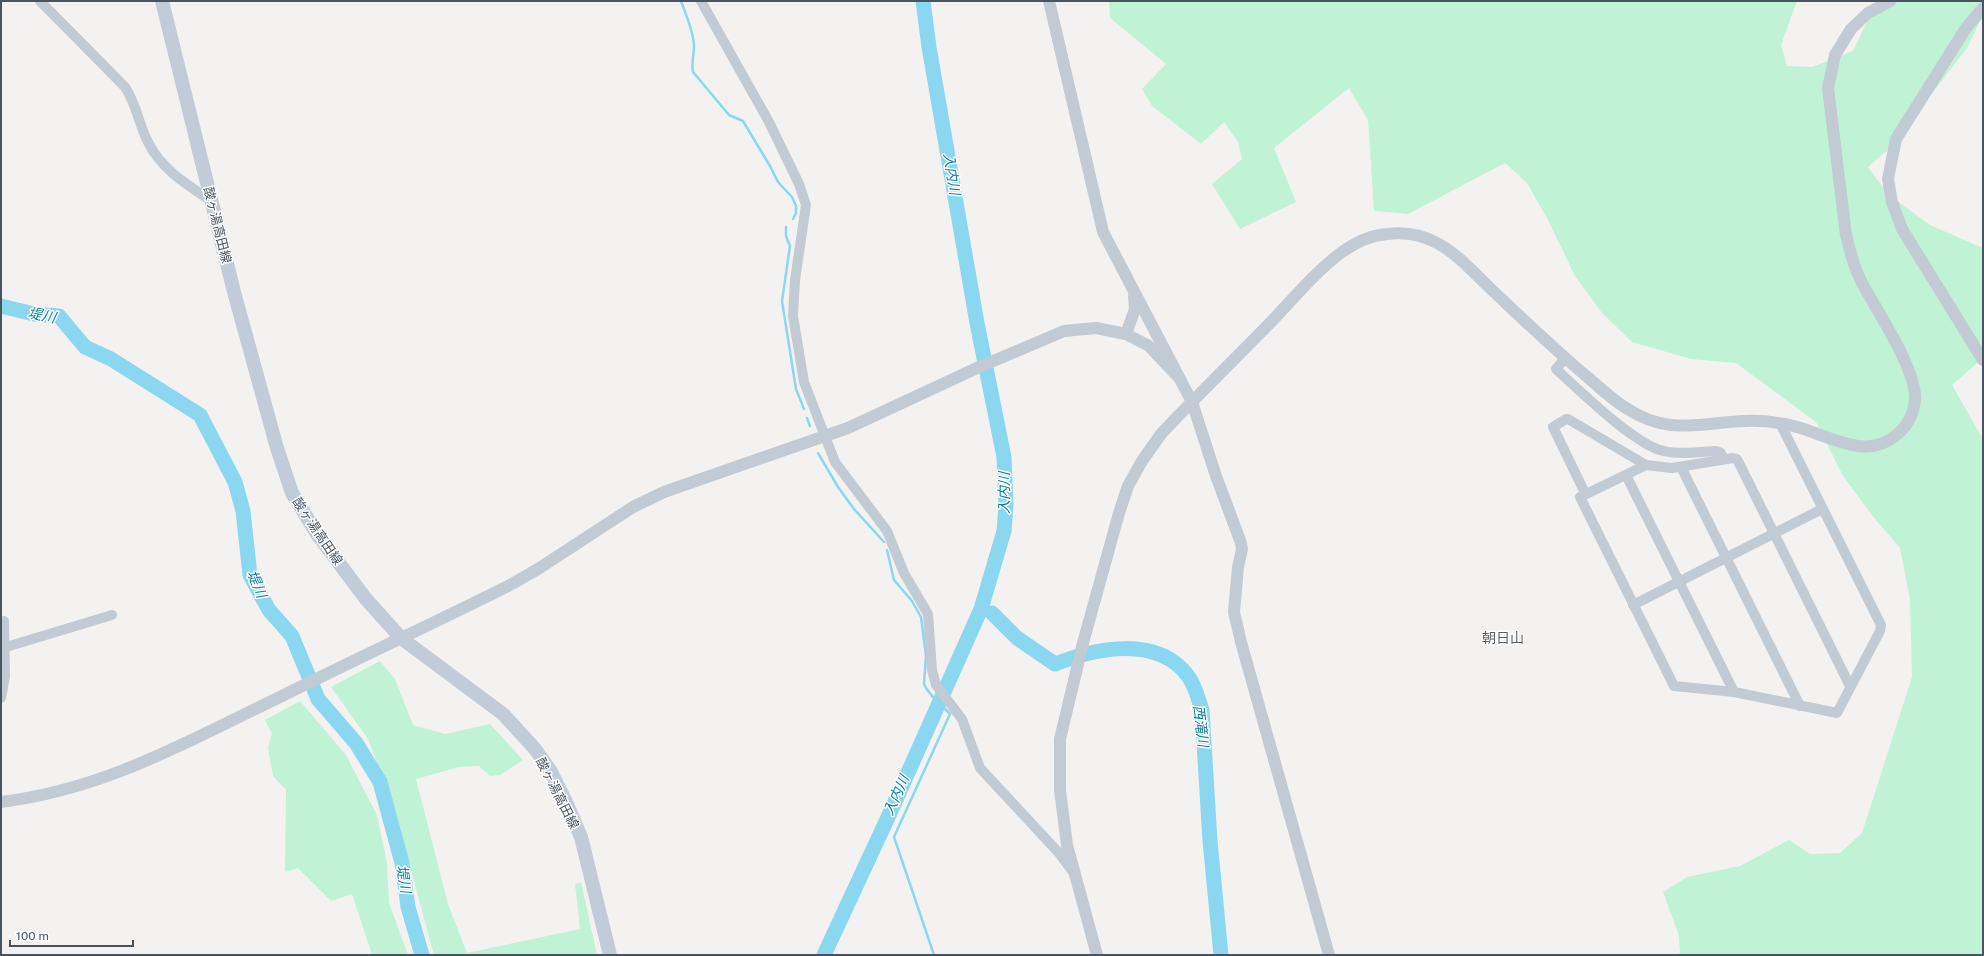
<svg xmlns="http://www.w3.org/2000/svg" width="1984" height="956" viewBox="0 0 1984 956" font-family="'Public Sans','Noto Sans JP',sans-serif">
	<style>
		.green { fill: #c0f2d5 }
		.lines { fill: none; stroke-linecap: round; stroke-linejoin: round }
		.stream { stroke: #8bd7f0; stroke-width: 2.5 }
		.river { stroke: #8bd7f0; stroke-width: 15 }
		.minor { stroke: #c2cbd3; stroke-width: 10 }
		.tertiary { stroke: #c2cbd3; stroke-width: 12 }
		.secondary { stroke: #c2ccd8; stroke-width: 14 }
		.labels { text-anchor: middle; stroke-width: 3; stroke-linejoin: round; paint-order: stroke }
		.street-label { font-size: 13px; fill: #485460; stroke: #fff }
		.water-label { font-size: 14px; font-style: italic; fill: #087ca5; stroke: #fff }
		.neighbourhood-label { font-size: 14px; fill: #5d6167; stroke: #fff }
	</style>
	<rect width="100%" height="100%" fill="#f4f2f1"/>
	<!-- green -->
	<g class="green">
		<path d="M1109 1H1797L1781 45 1787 66 1812 67 1853 51 1877 1H1983V15L1967 48 1890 148 1868 167 1888 194 1930 225 1983 248V358L1952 385 1983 439V955H1676L1680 953 1679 936 1663 892 1687 877 1740 866 1789 840 1810 854 1840 853 1862 833 1912 677 1910 600 1900 548 1875 519 1843 476 1816 422 1736 363 1691 359 1632 342 1602 313 1575 276 1548 220 1527 183 1505 163 1408 214 1374 211 1368 120 1349 88 1274 148 1296 202 1240 229 1212 184 1242 159 1238 142 1224 122 1201 144 1152 106 1142 89 1166 64 1110 18Z"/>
		<path d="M380 661 395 679 413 725 445 734 490 724 523 760 500 775 490 776 479 766 459 767 416 779 448 904 467 953 580 929 575 884 581 882 597 955H434L396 815 368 739 331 687Z"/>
		<path d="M300 701 346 755 377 815 387 863 389 903 408 955H372L352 894 331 901 298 868 285 872 286 790 273 776 268 748 272 734 265 720Z"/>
	</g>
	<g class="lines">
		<!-- stream -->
		<g class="stream">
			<path d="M681 1C686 15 694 32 694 47 694 56 691 63 693 72L729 115 743 121 770 166 778 182 792 197 796 206V213L793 219"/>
			<path d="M786 227V236L790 246 782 301 796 389 804 409"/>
			<path d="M807 418 810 426"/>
			<path d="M818 453 838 487 854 509 884 542"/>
			<path d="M887 550 894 580 912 601 921 617 926 656 924 684 926 688 932 696 950 714 894 837 934 955"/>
		</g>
		<!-- river -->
		<g class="river">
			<path d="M1 306 34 314 59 316 85 347 111 359 200 415 235 482 243 511 250 575 269 610 292 636 318 699 356 743 380 782 402 863 408 907 422 955"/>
			<path d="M992 613 1017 638 1055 664C1096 648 1157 635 1188 676 1195 685 1198 698 1202 710L1210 841 1221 955"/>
			<path d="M824 955 890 813 981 609 1004 531 1006 505 1004 457 977 323 929 47 923 1"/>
		</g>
		<!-- minor -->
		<g class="minor">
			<path d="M40 1 125 87C138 107 138 124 149 144 162 170 189 186 213 202"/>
			<path d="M701 1 769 122 799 184 806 205 795 280 793 316 804 382 835 462 887 531 904 573 928 614 932 670 936 685 962 719 980 768 1059 853 1073 872"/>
			<path d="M1565 358 1556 369C1579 390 1636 446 1664 451 1680 455 1699 452 1716 451L1721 453 1723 459"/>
			<path d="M1646 465 1580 497 1674 686 1734 692 1837 713 1880 631 1881 625 1780 423"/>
			<path d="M1681 467 1800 706"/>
			<path d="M1626 475 1734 692"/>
			<path d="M1585 493 1553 427 1566 419H1568L1646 465 1672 468 1733 458 1737 459 1850 686"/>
			<path d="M1633 605 1822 509"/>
			<path d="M6 647 112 615"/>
			<path d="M1 698 5 676 4 621"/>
		</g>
		<!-- tertiary -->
		<g class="tertiary">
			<path d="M1049 1 1103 232 1192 402 1216 476 1241 543 1242 549 1238 567 1234 612 1241 642 1329 955"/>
			<path d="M1983 8 1966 28 1896 139 1888 179 1892 202 1902 229 1983 360"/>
			<path d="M1126 334 1135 309 1134 296"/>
			<path d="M1 802C106 789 188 741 282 696 358 658 434 623 510 585L538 569 633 507 664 492 848 428 977 368 1064 331 1096 328 1126 334 1149 346 1179 378"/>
			<path d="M1097 955 1067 845 1060 790V739L1083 643 1119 513 1128 486 1142 461 1161 434C1197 396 1234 360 1271 322 1293 299 1316 271 1342 252 1356 242 1371 235 1388 234 1405 232 1422 235 1437 243 1458 254 1475 274 1492 290 1525 321 1557 352 1591 380 1602 390 1613 400 1626 408 1669 436 1698 423 1745 421 1770 420 1792 424 1815 433 1829 438 1843 444 1858 446 1887 450 1913 428 1915 399 1916 368 1877 311 1862 283 1854 268 1850 252 1846 235L1828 88 1835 55 1851 29 1868 13 1890 1"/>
		</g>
		<!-- secondary -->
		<path class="secondary" d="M162 1 234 292 277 448 292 493 317 534 366 599 401 638 503 714 535 749 550 770 566 802 581 837 610 955"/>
	</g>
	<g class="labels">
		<!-- street labels -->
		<g class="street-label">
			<text transform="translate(218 225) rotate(76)" y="5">酸ヶ湯高田線</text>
			<text transform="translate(318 531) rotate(56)" y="5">酸ヶ湯高田線</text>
			<text transform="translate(558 793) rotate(63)" y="5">酸ヶ湯高田線</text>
		</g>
		<!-- water labels -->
		<g class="water-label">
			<text transform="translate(952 174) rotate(81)" y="5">入内川</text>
			<text transform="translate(42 315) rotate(11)" y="5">堤川</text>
			<text transform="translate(1004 493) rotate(-90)" y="5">入内川</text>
			<text transform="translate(257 584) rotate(67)" y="5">堤川</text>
			<text transform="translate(1201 726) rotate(83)" y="5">西滝川</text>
			<text transform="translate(896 795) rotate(-66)" y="5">入内川</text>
			<text transform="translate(404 879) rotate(81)" y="5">堤川</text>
		</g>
		<!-- neighbourhood labels -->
		<g class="neighbourhood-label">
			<text x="1503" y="643">朝日山</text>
		</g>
	</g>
	<!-- border -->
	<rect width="1984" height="956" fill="none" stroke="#485460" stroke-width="4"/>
	<!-- scale -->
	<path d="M10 940v6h123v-6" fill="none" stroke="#485460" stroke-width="2"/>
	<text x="16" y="940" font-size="12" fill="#485460" stroke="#ffffff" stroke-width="3" paint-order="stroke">100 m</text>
</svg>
